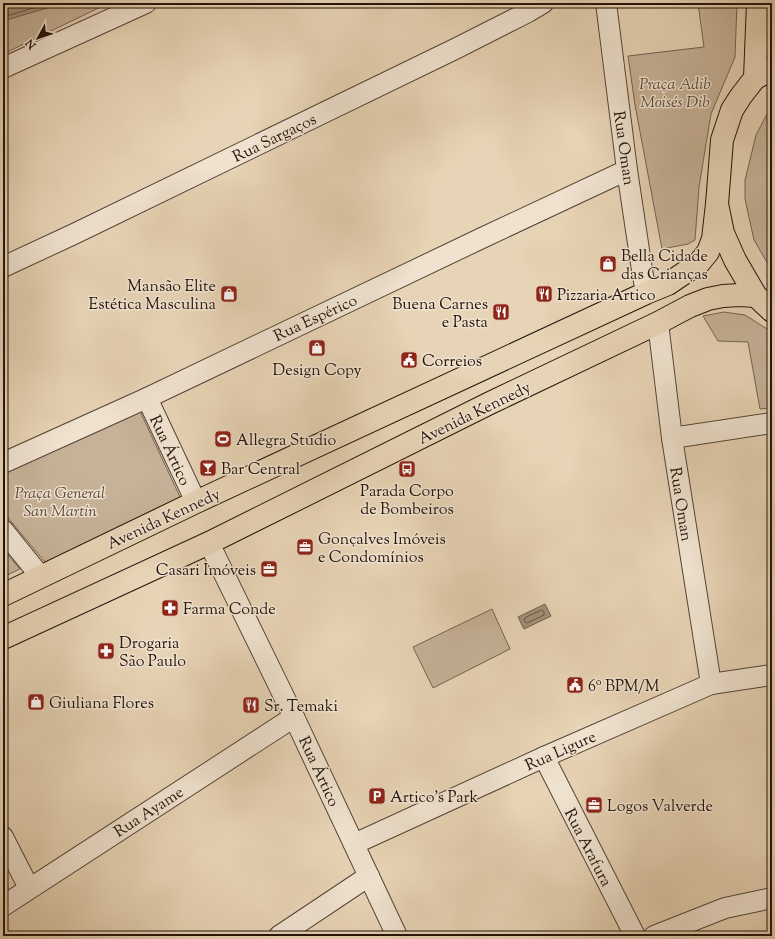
<svg xmlns="http://www.w3.org/2000/svg" width="775" height="939" viewBox="0 0 775 939" font-family="'Sorts Mill Goudy',serif">
	<style>
		.green { fill: #c6b298; stroke: #746252 }
		.water { fill: #a4927b; stroke: #705f4e }
		.lines { fill: none; stroke-linecap: round; stroke-linejoin: round }
		.shore { stroke: #645243; stroke-width: 1 }
		.street-casing { stroke: #544336; stroke-width: 22 }
		.primary-casing { stroke: #23130b; stroke-width: 24 }
		.street { stroke: #efe2cf; stroke-width: 20 }
		.primary { stroke: #e7d3b5; stroke-width: 22 }
		.labels { text-anchor: middle; stroke-width: 3; stroke-linejoin: round; paint-order: stroke }
		.park-label { font-size: 16px; font-style: italic; fill: #5c4b3c; stroke: #efe2cf }
		.street-label { font-size: 16px; fill: #23130b; stroke: #efe2cf }
		.poi-label { font-size: 16px; fill: #23130b; stroke: #efe2cf; text-anchor: start }
	</style>
	<rect width="100%" height="100%" fill="#e7d3b5"/>
	<filter id="stains"><feTurbulence type="fractalNoise" baseFrequency=".005" numOctaves="4"/><feColorMatrix values="0 0 0 0 .2 0 0 0 0 .09 0 0 0 0 .02 0 0 0 .5 -.17"/></filter>
	<radialGradient id="worn" r=".72"><stop offset=".6" stop-color="#630" stop-opacity="0"/><stop offset="1" stop-color="#630" stop-opacity=".3"/></radialGradient>
	<!-- green -->
	<g class="green">
		<path d="M3 3H109L3 54Z"/>
		<path d="M698 3H737L735 57 711 114 699 187 695 240 688 244 662 249 635 105 628 56 704 47Z"/>
		<path d="M772 108V271L754 240 745 199V180L756 135 767 114Z"/>
		<path d="M724 312 745 315 772 332V408L760 409 748 342 718 341 703 316Z"/>
		<path d="M139 409 180 497 45 562 3 512V474Z"/>
		<path d="M3 549 20 569 3 577Z"/>
		<path d="M492 609 510 649 433 688 413 647Z"/>
	</g>
	<!-- water -->
	<g class="water">
		<path d="M3 3H64L3 21Z"/>
		<path d="M545 604 551 616 524 629 518 617Z"/>
	</g>
	<g class="lines">
		<!-- shore -->
		<g class="shore">
			<path d="M3 17 50 3"/>
			<path d="M542 610 544 612V615L527 623 525 622 524 620 525 618Z"/>
		</g>
		<defs>
			<g id="street">
				<path d="M606 3 627 170 642 270 646 293"/>
				<path d="M3 68 146 3"/>
				<path d="M3 267 74 234 457 48 528 12 543 3"/>
				<path d="M658 323 672 438 711 684"/>
				<path d="M147 398 196 502"/>
				<path d="M672 438 772 423"/>
				<path d="M3 463 147 398 482 238 627 170"/>
				<path d="M3 530 41 577"/>
				<path d="M209 543 294 717 397 936"/>
				<path d="M544 757 635 936"/>
				<path d="M3 837 29 888"/>
				<path d="M354 844 544 757 711 684 772 675"/>
				<path d="M3 906 294 717"/>
				<path d="M279 936 369 876"/>
				<path d="M654 936 725 908 772 898"/>
			</g>
			<g id="primary">
				<path d="M772 70 755 78 741 96 732 110 722 140 717 204 723 233 735 260 756 296 772 311"/>
				<path d="M755 78 758 3"/>
				<path d="M3 595 196 502 646 293 668 284 699 263 708 252 713 239 717 204"/>
				<path d="M3 638 209 543 490 403 658 323 690 306 708 299 723 296 740 295 756 296"/>
			</g>
		</defs>
		<!-- street casing -->
		<use href="#street" class="street-casing"/>
		<!-- primary casing -->
		<use href="#primary" class="primary-casing"/>
		<!-- street -->
		<use href="#street" class="street"/>
		<!-- primary -->
		<use href="#primary" class="primary"/>
	</g>
	<!-- icons -->
	<defs>
		<symbol id="shop-square" viewBox="-11 -11 22 22"><rect x="-9" y="-9" width="18" height="18" rx="4" fill="#8f2418" stroke="#efe2cf"/><path d="M-5-2.5h2.3a2.7 3.5 0 0 1 5.4 0H5L5.5 6h-11ZM-1.5-2.5h3a1.5 2.3 0 0 0-3 0Z" fill="#fff"/></symbol>
		<symbol id="restaurant-square" viewBox="-11 -11 22 22"><rect x="-9" y="-9" width="18" height="18" rx="4" fill="#8f2418" stroke="#efe2cf"/><path d="M-5-6h1v4h1v-4h1v4h1v-4h1v5L-1.5 .5V6h-2V.5L-5-1ZM5-6V6H3V1.5H1.5Q1.5-4 5-6Z" fill="#fff"/></symbol>
		<symbol id="civic-square" viewBox="-11 -11 22 22"><rect x="-9" y="-9" width="18" height="18" rx="4" fill="#8f2418" stroke="#efe2cf"/><path d="M-.6-6.5H3V-4.5H.6V-3L4-1V1h2V6H-6V1h2V-1L-.6-3ZM-1.2 2.5V6h2.4V2.5Z" fill="#fff"/></symbol>
		<symbol id="stadium-square" viewBox="-11 -11 22 22"><rect x="-9" y="-9" width="18" height="18" rx="4" fill="#8f2418" stroke="#efe2cf"/><path d="M0-5a6.5 5 0 1 0 0 10a6.5 5 0 1 0 0-10ZM-3.5-1.8h7v3.6h-7Z" fill="#fff"/></symbol>
		<symbol id="bar-square" viewBox="-11 -11 22 22"><rect x="-9" y="-9" width="18" height="18" rx="4" fill="#8f2418" stroke="#efe2cf"/><path d="M-6-5H6L.8 .8V4.5H3.5V6h-7V4.5H-.8V.8Z" fill="#fff"/></symbol>
		<symbol id="bus-square" viewBox="-11 -11 22 22"><rect x="-9" y="-9" width="18" height="18" rx="4" fill="#8f2418" stroke="#efe2cf"/><path d="M-5-6H5V4H4V6H2V4H-2V6H-4V4H-5ZM-3.5-4V0h7V-4ZM-3.5 1.2v1.5H-2V1.2ZM2 1.2v1.5H3.5V1.2Z" fill="#fff"/></symbol>
		<symbol id="office-square" viewBox="-11 -11 22 22"><rect x="-9" y="-9" width="18" height="18" rx="4" fill="#8f2418" stroke="#efe2cf"/><path d="M-6-3h4V-5.5h4V-3h4V5H-6ZM-1-4.5V-3h2v-1.5ZM-6 0V1H6V0Z" fill="#fff"/></symbol>
		<symbol id="pharmacy-square" viewBox="-11 -11 22 22"><rect x="-9" y="-9" width="18" height="18" rx="4" fill="#8f2418" stroke="#efe2cf"/><path d="M-2-6h4v4h4v4h-4v4h-4v-4h-4v-4h4Z" fill="#fff"/></symbol>
		<symbol id="parking-square" viewBox="-11 -11 22 22"><rect x="-9" y="-9" width="18" height="18" rx="4" fill="#8f2418" stroke="#efe2cf"/><path d="M-3.5-5.5H1a3.5 3.5 0 0 1 0 7H-1V5.5H-3.5ZM-1-3.4V-.6H.8a1.4 1.4 0 0 0 0-2.8Z" fill="#fff"/></symbol>
	</defs>
	<g fill-rule="evenodd">
		<use href="#shop-square" x="598" y="254" width="20" height="20"/>
		<use href="#shop-square" x="219" y="284" width="20" height="20"/>
		<use href="#restaurant-square" x="534" y="284" width="20" height="20"/>
		<use href="#restaurant-square" x="491" y="302" width="20" height="20"/>
		<use href="#shop-square" x="307" y="338" width="20" height="20"/>
		<use href="#civic-square" x="399" y="350" width="20" height="20"/>
		<use href="#stadium-square" x="213" y="429" width="20" height="20"/>
		<use href="#bar-square" x="198" y="458" width="20" height="20"/>
		<use href="#bus-square" x="397" y="459" width="20" height="20"/>
		<use href="#office-square" x="295" y="537" width="20" height="20"/>
		<use href="#office-square" x="259" y="559" width="20" height="20"/>
		<use href="#pharmacy-square" x="160" y="598" width="20" height="20"/>
		<use href="#pharmacy-square" x="96" y="641" width="20" height="20"/>
		<use href="#civic-square" x="565" y="675" width="20" height="20"/>
		<use href="#shop-square" x="26" y="692" width="20" height="20"/>
		<use href="#restaurant-square" x="241" y="695" width="20" height="20"/>
		<use href="#parking-square" x="367" y="786" width="20" height="20"/>
		<use href="#office-square" x="584" y="795" width="20" height="20"/>
	</g>
	<g class="labels">
		<!-- park labels -->
		<g class="park-label">
			<text x="675" y="89">Praça Adib<tspan x="675" dy="18">Moisés Dib</tspan></text>
			<text x="60" y="498">Praça General<tspan x="60" dy="18">San Martín</tspan></text>
		</g>
		<!-- street labels -->
		<g class="street-label">
			<text transform="translate(274 137) rotate(-26)" y="6">Rua Sargaços</text>
			<text transform="translate(625 148) rotate(82)" y="6">Rua Oman</text>
			<text transform="translate(315 317) rotate(-25)" y="6">Rua Espérico</text>
			<text transform="translate(474 412) rotate(-26)" y="6">Avenida Kennedy</text>
			<text transform="translate(171 450) rotate(65)" y="6">Rua Ártico</text>
			<text transform="translate(682 504) rotate(81)" y="6">Rua Oman</text>
			<text transform="translate(163 518) rotate(-25)" y="6">Avenida Kennedy</text>
			<text transform="translate(560 750) rotate(-24)" y="6">Rua Ligure</text>
			<text transform="translate(320 771) rotate(65)" y="6">Rua Ártico</text>
			<text transform="translate(148 811) rotate(-33)" y="6">Rua Ayame</text>
			<text transform="translate(589 847) rotate(63)" y="6">Rua Arafura</text>
		</g>
		<!-- poi labels -->
		<g class="poi-label">
			<text x="621" y="261">Bella Cidade<tspan x="621" dy="18">das Crianças</tspan></text>
			<text x="216" y="291" text-anchor="end">Mansão Elite<tspan x="216" dy="18">Estética Masculina</tspan></text>
			<text x="557" y="300">Pizzaria Artico</text>
			<text x="488" y="309" text-anchor="end">Buena Carnes<tspan x="488" dy="18">e Pasta</tspan></text>
			<text x="422" y="366">Correios</text>
			<text x="317" y="375" text-anchor="middle">Design Copy</text>
			<text x="236" y="445">Allegra Studio</text>
			<text x="221" y="474">Bar Central</text>
			<text x="407" y="496" text-anchor="middle">Parada Corpo<tspan x="407" dy="18">de Bombeiros</tspan></text>
			<text x="318" y="544">Gonçalves Imóveis<tspan x="318" dy="18">e Condomínios</tspan></text>
			<text x="256" y="575" text-anchor="end">Casari Imóveis</text>
			<text x="183" y="614">Farma Conde</text>
			<text x="119" y="648">Drogaria<tspan x="119" dy="18">São Paulo</tspan></text>
			<text x="588" y="691">6º BPM/M</text>
			<text x="49" y="708">Giuliana Flores</text>
			<text x="264" y="711">Sr. Temaki</text>
			<text x="390" y="802">Artico's Park</text>
			<text x="607" y="811">Logos Valverde</text>
		</g>
	</g>
	<!-- margin -->
	<rect width="775" height="939" fill="none" stroke="#e7d3b5" stroke-width="16"/>
	<rect x="4" y="4" width="767" height="931" fill="none" stroke="#23130b" stroke-width="2"/>
	<rect x="8" y="8" width="759" height="923" fill="none" stroke="#23130b"/>
	<!-- north arrow -->
	<g transform="translate(38 38) rotate(230)" stroke="#efe2cf" stroke-width="3" paint-order="stroke">
	<path d="M0-3L7 15L0 10L-7 15Z" fill="#23130b"/>
	<text y="-6" font-size="11" font-weight="bold" text-anchor="middle" fill="#23130b">N</text>
	</g>
	<rect width="100%" height="100%" filter="url(#stains)"/>
	<rect width="100%" height="100%" fill="url(#worn)"/>
</svg>
